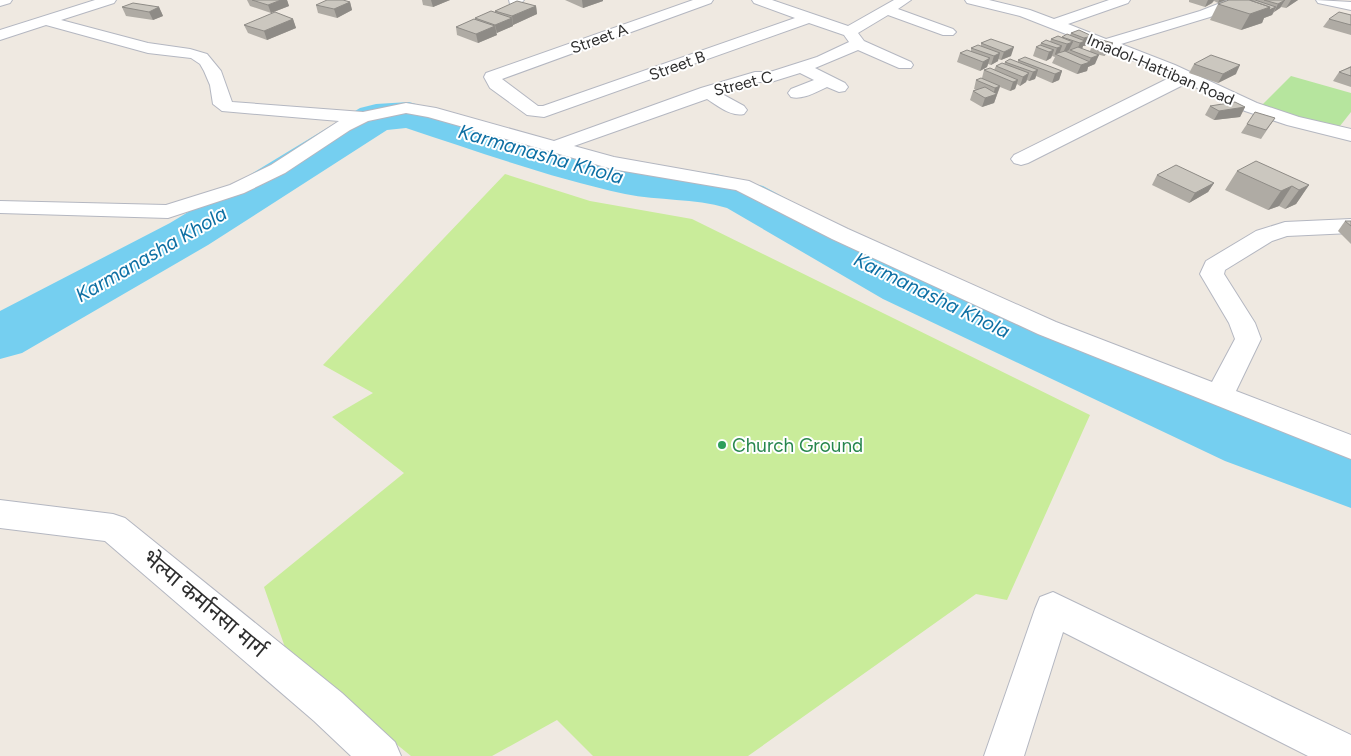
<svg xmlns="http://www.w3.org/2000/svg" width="1351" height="756" viewBox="0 0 1351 756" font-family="Figtree,'Noto Sans Devanagari',sans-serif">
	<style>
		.green { fill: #b6e59e }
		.pitch { fill: #c9ec9a }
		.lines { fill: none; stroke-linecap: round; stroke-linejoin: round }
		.river { fill: #75cff0; fill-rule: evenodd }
		.minor-casing { stroke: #b4b7c1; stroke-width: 2 }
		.minor { fill: #fff; fill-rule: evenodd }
		.wall { fill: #afaba4 }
		.shaded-wall { fill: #8e8b86 }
		.building { fill: #cbc7bf; stroke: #8e8b86 }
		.leisure-dot { fill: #2e9e5b; stroke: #fff; stroke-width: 2 }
		.labels { text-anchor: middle; stroke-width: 4; stroke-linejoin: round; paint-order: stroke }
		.far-street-label { font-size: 16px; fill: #2e2e2e; stroke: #fff }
		.leisure-label { font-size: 19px; fill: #27864d; stroke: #fff; text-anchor: start }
		.water-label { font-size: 20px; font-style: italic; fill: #0d6fa3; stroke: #fff }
		.near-street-label { font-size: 22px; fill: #2e2e2e; stroke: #fff }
	</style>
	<rect width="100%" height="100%" fill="#efe9e1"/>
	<!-- green -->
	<path class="green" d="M1291 76 1351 93V112L1336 131 1260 107Z"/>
	<!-- pitch -->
	<path class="pitch" d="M505 174 590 201 692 219 1090 415 1007 600 976 594 748 756H593L557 720 492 756H411L288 656 264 587 404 473 332 417 373 393 323 365Z"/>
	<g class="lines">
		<!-- river -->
		<path class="river" d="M409 102 596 158 628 165 716 174 763 186 925 273 1275 421 1351 447V508L1225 461 883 299 727 208C694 198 659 201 625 194 551 178 479 152 406 128L387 130 208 245 22 353 0 359V311L170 223 360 108 376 104Z"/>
		<defs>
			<g id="minor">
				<path d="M0 0H12L10 3 0 6Z"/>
				<path d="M95 0H116L114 3 61 20 148 43 190 49 207 54 221 71 232 102 363 112 406 103 436 108 554 141 701 88 755 72H770L817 57 849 42 844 35 809 23 544 117 527 115 490 88 484 77 486 73 693 0H713L711 3 502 79 538 106H543L795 18 754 3 752 0H772L848 26 894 0H911L898 9 953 29 956 32 953 35H943L888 15 858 33 864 41 911 62 913 65 911 68H899L858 50 815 68 845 83 848 87 845 91 839 92 827 87C816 92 803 100 791 97L788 93 791 89 814 80 800 73 771 82H756L722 94 744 106 747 110 744 114C731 117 718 106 707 99L574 146 614 157 749 181 848 229 1056 322 1212 382 1235 339 1229 323 1200 274 1206 261 1256 231 1285 222 1351 219V233L1287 236 1272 241 1225 270 1224 274 1255 323 1261 339 1236 391 1351 435V459L1038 334 832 239 736 190 612 169 428 117 406 113 368 121 350 130 285 173 244 193 168 218 0 213V201L166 205 230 185 271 165 339 121 222 111 213 104 210 85 204 71 200 64 191 58 148 53 46 25 0 40V30Z"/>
				<path d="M509 0H524C520 5 516 5 510 4Z"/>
				<path d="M965 0H989L1030 10 1054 19 1109 0H1130L1128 3 1068 24 1106 39 1200 11 1228 0H1248L1246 3 1210 17 1121 44 1175 65 1257 103 1299 117 1351 129V141L1287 125 1245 111 1187 83 1028 163 1021 165 1014 163 1011 159 1014 155 1173 76 1020 16 967 3Z"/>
				<path d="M1316 0 1351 2V10L1318 3Z"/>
				<path d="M0 500 113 514 125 518 342 693 395 742 401 756H351L314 721 105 541 0 528Z"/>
				<path d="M1053 592 1351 735V756H1308L1063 632 1024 756H984L1035 609 1040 597Z"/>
			</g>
		</defs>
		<!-- minor casing -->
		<use href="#minor" class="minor-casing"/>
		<!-- minor -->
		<use href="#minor" class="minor"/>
	</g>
	<!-- wall -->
	<g class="wall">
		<path d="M247 0H287L289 6 271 13 250 6Z"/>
		<path d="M422 0H450L433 7 423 5Z"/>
		<path d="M565 0H603V1L583 8Z"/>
		<path d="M1189 0H1226L1218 3 1214 1 1212 3 1205 7 1189 2Z"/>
		<path d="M1251 0H1298L1286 8 1281 7 1280 8 1274 12 1272 15 1264 18 1262 23 1241 30 1210 20 1218 4Z"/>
		<path d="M350 2 352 10 337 18 318 13 316 5Z"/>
		<path d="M536 6 537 14 513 25V26L496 33 497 35 478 43 457 35 456 27 475 19V18L495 12V11Z"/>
		<path d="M122 7H159L163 16 153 20 126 16Z"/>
		<path d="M1351 15V35L1323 27 1329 19Z"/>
		<path d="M293 19 296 28 267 40 248 33 244 25Z"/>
		<path d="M1071 33 1092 36 1089 45 1083 46 1082 49 1090 51 1093 43H1113L1109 52 1104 56 1096 54 1095 64 1088 67 1087 71 1077 74 1052 63 1055 57 1052 56 1051 58 1046 61 1033 56 1036 47 1040 45 1041 43 1050 42 1051 39 1062 38V37L1070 35Z"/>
		<path d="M991 39 1011 56 1001 60 998 59V61L991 65 988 64 987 67 980 71 957 62 960 53 971 51V48L981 46V43Z"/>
		<path d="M1018 60 1062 71 1059 80 1052 83 1036 76 1035 79 1029 81 1027 80 1026 82 1020 86 1017 84 1015 89 1010 91 1000 87 994 103 982 107 970 100 973 91 976 90 974 89 976 80 982 78 984 70H994L996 66 1004 64 1005 62H1018Z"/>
		<path d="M1194 64 1236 74 1218 83 1189 73Z"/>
		<path d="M1351 66V87L1333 81 1339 72Z"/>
		<path d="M1210 106 1245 107 1240 117 1214 120 1205 115Z"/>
		<path d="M1275 118 1261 139 1241 133 1247 124Z"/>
		<path d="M1237 171 1309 185 1296 204 1285 209 1279 206 1268 210 1225 190Z"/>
		<path d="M1157 175 1214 183 1208 192 1189 203 1152 185Z"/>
		<path d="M1345 221H1351V244L1338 231Z"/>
	</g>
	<!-- shaded-wall -->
	<g class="shaded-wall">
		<path d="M281 0H287L289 6 271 13 268 5Z"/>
		<path d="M431 0H450L433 7Z"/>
		<path d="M582 0H603V1L583 8Z"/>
		<path d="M1208 0H1214L1212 3 1205 7Z"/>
		<path d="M1219 0H1226L1218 3Z"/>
		<path d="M1285 0 1280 8 1274 12 1278 4Z"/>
		<path d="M1291 0H1298L1286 8Z"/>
		<path d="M350 2 352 10 337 18 334 9Z"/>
		<path d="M536 6 537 14 513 25 512 16Z"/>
		<path d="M159 7 163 16 153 20 149 12Z"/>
		<path d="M1270 7H1276L1272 15 1264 18 1262 23 1241 30 1250 14Z"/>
		<path d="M512 18 513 26 497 33 495 25Z"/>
		<path d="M293 19 296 28 267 40 264 31Z"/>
		<path d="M495 26 497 35 478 43 476 34Z"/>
		<path d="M1092 36 1089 45 1083 46 1082 49 1076 52 1080 43 1083 41 1084 38Z"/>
		<path d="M1073 42 1069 50 1063 53 1067 44Z"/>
		<path d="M1113 43 1109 52 1104 56 1107 47Z"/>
		<path d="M1062 46 1059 54H1055L1054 57 1057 48Z"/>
		<path d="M1014 47 1011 56 1001 60 1004 52Z"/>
		<path d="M1054 50 1051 58 1046 61 1049 52Z"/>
		<path d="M1000 53 998 61 991 65 994 56Z"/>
		<path d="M1099 55 1095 64 1088 67 1087 71 1077 74 1081 65 1089 62 1091 58Z"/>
		<path d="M990 58 987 67 980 71 983 62Z"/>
		<path d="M1240 65 1236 74 1218 83 1223 74Z"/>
		<path d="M1038 70 1035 79 1029 81 1033 72Z"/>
		<path d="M1062 71 1059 80 1052 83 1055 74Z"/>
		<path d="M1029 73 1026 82 1020 86 1023 77Z"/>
		<path d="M1018 80 1015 89 1010 91 1013 82Z"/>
		<path d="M1000 86 994 103 982 107 985 98 993 95 995 88Z"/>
		<path d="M1245 107 1240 117 1214 120 1219 111Z"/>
		<path d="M1214 183 1208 192 1189 203 1195 193Z"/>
		<path d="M1309 185 1296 204 1285 209 1299 190Z"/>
		<path d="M1292 186 1279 206 1268 210 1281 191Z"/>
	</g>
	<!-- building -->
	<g class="building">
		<path d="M252 0H281L268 5Z"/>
		<path d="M327 0H343L350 2 334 9 316 5Z"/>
		<path d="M1229 0H1249L1270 7 1250 14 1218 4Z"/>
		<path d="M1250 0H1255L1276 7 1269 10 1270 7Z"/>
		<path d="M1264 0H1285L1278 4Z"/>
		<path d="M517 1 536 6 512 16 495 11Z"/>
		<path d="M133 3 159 7 149 12 122 7Z"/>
		<path d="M491 11 512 18 495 25 475 18Z"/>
		<path d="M275 12 293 19 264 31 244 25Z"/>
		<path d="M1339 12 1351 15V25L1329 19Z"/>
		<path d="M474 19 495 26 476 34 456 27Z"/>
		<path d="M1079 30 1092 36 1084 38 1071 33Z"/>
		<path d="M1067 34 1085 41 1080 43 1062 37Z"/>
		<path d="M1058 36 1073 42 1067 44 1051 39Z"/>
		<path d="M991 39 1014 47 1004 52 981 43Z"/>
		<path d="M1098 39 1113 43 1107 47 1093 43Z"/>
		<path d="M1046 40 1062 46 1057 48 1041 43Z"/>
		<path d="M978 45 1000 53 994 56 971 48Z"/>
		<path d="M1040 45 1054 50 1049 52 1036 47Z"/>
		<path d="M1078 47 1099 55 1091 58 1070 50Z"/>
		<path d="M967 50 990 58 983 62 960 53Z"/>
		<path d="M1065 51 1090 62 1081 65 1055 54Z"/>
		<path d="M1211 55 1240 65 1223 74 1194 64Z"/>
		<path d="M1025 57 1062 71 1055 74 1018 60Z"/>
		<path d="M1010 59 1038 70 1033 72 1005 62Z"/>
		<path d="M1002 63 1029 73 1023 77 996 66Z"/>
		<path d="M1351 67V76L1339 72Z"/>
		<path d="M990 68 1018 80 1013 82 984 70Z"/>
		<path d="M981 78 1000 86 995 88 976 80Z"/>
		<path d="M985 87 997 94 985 98 973 91Z"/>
		<path d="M1235 102 1245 107 1219 111 1210 106Z"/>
		<path d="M1255 112 1275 118 1266 130 1247 124Z"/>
		<path d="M1256 161 1309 185 1299 190 1292 186 1281 191 1237 171Z"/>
		<path d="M1176 165 1214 183 1195 193 1157 175Z"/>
		<path d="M1345 221H1351V226Z"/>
	</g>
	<!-- markers -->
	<circle class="leisure-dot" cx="722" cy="445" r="5"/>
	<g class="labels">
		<!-- far-street labels -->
		<g class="far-street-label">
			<text transform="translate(599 38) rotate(-20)" y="6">Street A</text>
			<text transform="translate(677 65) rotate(-20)" y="6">Street B</text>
			<text transform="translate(1161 69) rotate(23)" y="6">Imadol-Hattiban Road</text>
			<text transform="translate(743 83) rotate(-14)" y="6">Street C</text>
		</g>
		<!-- leisure labels -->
		<g class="leisure-label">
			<text x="732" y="452">Church Ground</text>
		</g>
		<!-- water labels -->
		<g class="water-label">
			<text transform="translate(541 154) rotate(16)" y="7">Karmanasha Khola</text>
			<text transform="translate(151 254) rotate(-30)" y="7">Karmanasha Khola</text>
			<text transform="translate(932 295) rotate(26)" y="7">Karmanasha Khola</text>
		</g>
		<!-- near-street labels -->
		<g class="near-street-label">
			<text transform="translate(205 603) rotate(40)" y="8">भेल्पा कर्मानसा मार्ग</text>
		</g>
	</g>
</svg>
